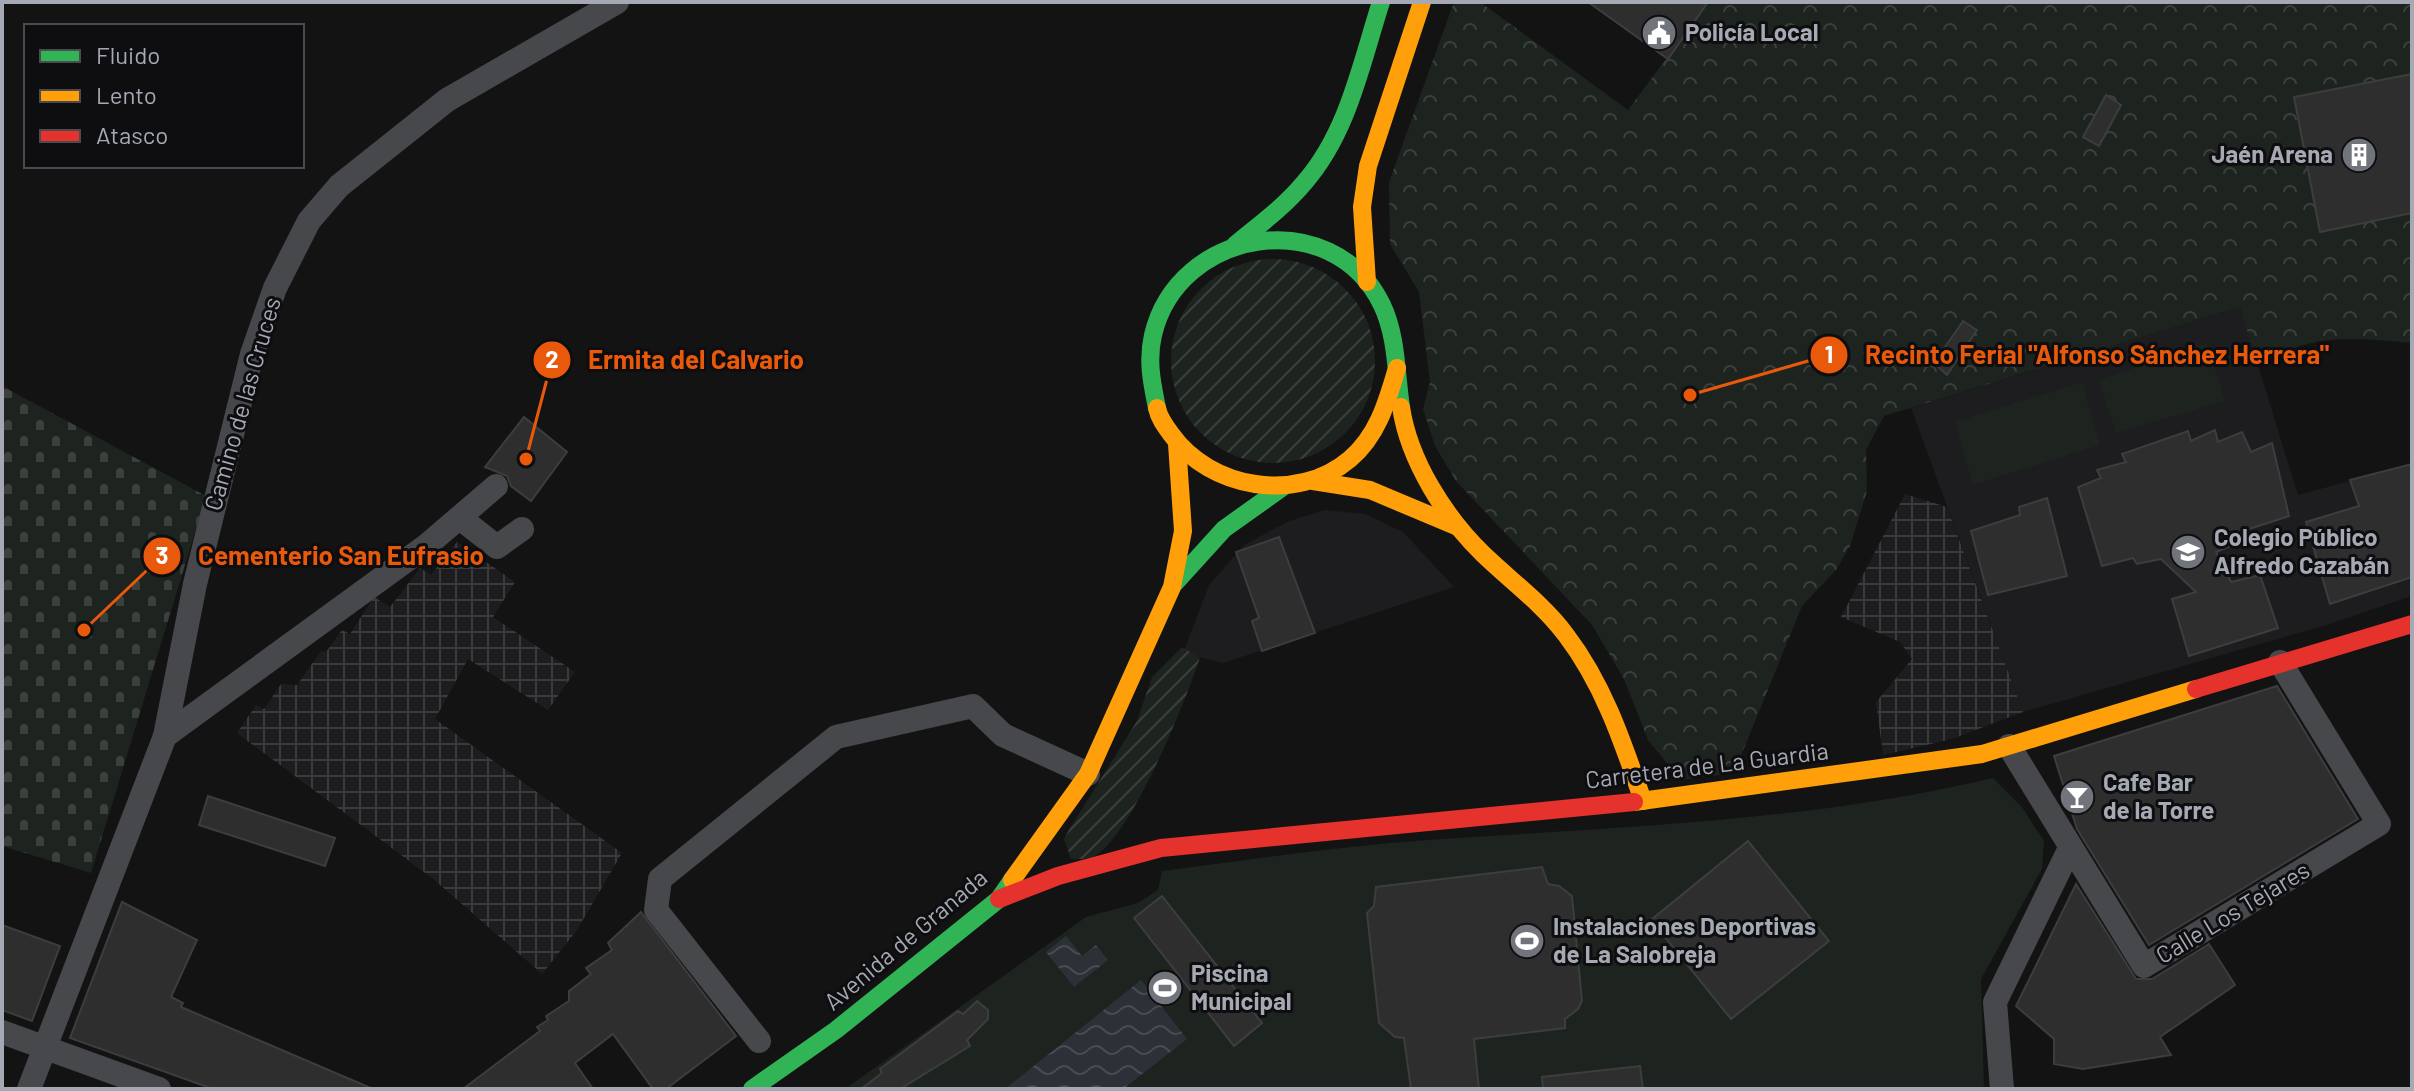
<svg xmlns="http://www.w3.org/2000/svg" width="2414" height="1091" viewBox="0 0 2414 1091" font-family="Barlow,sans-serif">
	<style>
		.built { fill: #1d1d1f }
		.industrial { fill: url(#industrial-grid) }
		.forest { fill: url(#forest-crowns) }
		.cemetery { fill: url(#cemetery-stones) }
		.garden { fill: url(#garden-furrows) }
		.pitch { fill: #1d231e }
		.water { fill: url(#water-waves) }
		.building { fill: #2e2e2e; stroke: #3c3d3f; stroke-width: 2 }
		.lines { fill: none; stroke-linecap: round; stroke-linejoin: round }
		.street { stroke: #47484c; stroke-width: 24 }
		.fast { stroke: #30b455; stroke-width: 18 }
		.slow { stroke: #ff9f0a; stroke-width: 18 }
		.jam { stroke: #e5322d; stroke-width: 18 }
		.labels { text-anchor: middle; stroke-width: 6; stroke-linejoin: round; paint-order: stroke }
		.poi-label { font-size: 24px; font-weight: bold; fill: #a5a9b3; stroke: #0e0d0f; text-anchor: start }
		.street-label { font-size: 24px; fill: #a5a9b3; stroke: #0e0d0f }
		.leader { fill: none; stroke: #e8590c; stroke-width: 3 }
		.callout-dot { fill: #e8590c; stroke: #0e0d0f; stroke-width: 3 }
		.mark-label { font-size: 24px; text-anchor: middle; font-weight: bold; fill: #fff }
		.callout-label { font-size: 26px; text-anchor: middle; font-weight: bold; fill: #e8590c; stroke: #0e0d0f; stroke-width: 6; stroke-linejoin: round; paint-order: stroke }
	</style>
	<defs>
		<pattern id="industrial-grid" width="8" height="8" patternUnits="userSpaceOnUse" patternTransform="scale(2)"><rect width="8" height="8" fill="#1d1d1f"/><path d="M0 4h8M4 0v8" fill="none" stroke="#3b3b3d"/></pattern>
		<pattern id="forest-crowns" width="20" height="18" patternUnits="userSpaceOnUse" patternTransform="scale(2)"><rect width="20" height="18" fill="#1d231e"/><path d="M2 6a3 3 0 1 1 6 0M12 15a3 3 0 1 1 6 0" fill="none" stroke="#3b403c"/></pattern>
		<pattern id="cemetery-stones" width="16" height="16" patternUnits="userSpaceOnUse" patternTransform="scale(2)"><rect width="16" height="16" fill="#1d231e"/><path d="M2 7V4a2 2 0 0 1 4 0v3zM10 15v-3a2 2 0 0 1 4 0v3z" fill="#3b403c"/></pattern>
		<pattern id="garden-furrows" width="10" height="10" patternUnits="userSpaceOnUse" patternTransform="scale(2)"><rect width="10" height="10" fill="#1d231e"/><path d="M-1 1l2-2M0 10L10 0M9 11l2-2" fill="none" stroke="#3b403c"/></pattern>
		<pattern id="water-waves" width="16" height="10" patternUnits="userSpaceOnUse" patternTransform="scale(2)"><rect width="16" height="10" fill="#2b3137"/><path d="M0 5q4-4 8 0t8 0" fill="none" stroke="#474c52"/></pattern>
	</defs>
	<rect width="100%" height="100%" fill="#131313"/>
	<!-- built -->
	<g class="built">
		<path d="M2240 307 2298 495 2412 464V596L2323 626 2023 712 1911 408Z"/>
		<path d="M1325 510 1365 514 1403 532 1454 587 1223 663 1183 653 1209 585 1244 545 1289 521Z"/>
	</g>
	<!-- industrial -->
	<g class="industrial">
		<path d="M1905 494 1947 507 2023 712 1952 739 1883 755 1876 702 1912 659 1900 642 1841 617Z"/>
		<path d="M457 542 515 582 493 617 575 672 548 710 468 659 435 719 622 853 577 930 542 974 432 878 237 733 256 705 264 709 281 684 297 685 321 651 326 652 342 630 350 634 374 597 390 607 420 568 431 575Z"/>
	</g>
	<!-- forest -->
	<path class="forest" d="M1454 2H1480L1628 110 1708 2H2412V343C2352 338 2312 332 2258 366L2240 307 1884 416 1866 450 1867 491 1850 546 1836 570 1802 606 1734 773 1681 780 1648 740 1624 679 1592 625 1456 481 1435 446 1423 409 1430 382 1419 292 1390 244 1389 182Z"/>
	<!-- cemetery -->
	<path class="cemetery" d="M2 386 206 496 91 873 2 846Z"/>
	<!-- garden -->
	<g class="garden">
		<circle cx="1273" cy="361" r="102"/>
		<path d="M1182 647 1200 658C1185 702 1133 833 1095 856 1089 860 1078 859 1071 859L1064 839 1070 828 1137 721 1152 677Z"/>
	</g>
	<!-- pitch -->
	<g class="pitch">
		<path d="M2207 343 2225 401 2116 433 2098 380Z"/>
		<path d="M2082 382 2100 445 1973 485 1955 422Z"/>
		<path d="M1993 778 2022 807 2044 841 2042 869 1981 979 1984 1089 848 1087 1086 917 1138 903 1158 890 1162 871C1250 860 1339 846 1427 840 1616 827 1809 822 1993 778Z"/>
	</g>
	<!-- water -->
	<g class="water">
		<path d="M1066 936 1082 956 1096 945 1108 960 1074 987 1046 952Z"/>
		<path d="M1141 980 1187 1039 1123 1089H1005Z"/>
	</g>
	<!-- building -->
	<g class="building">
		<path d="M1588 2H1708L1668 59Z"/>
		<path d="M2412 74V213L2320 232 2294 97Z"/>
		<path d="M2106 95 2121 105 2099 146 2083 137Z"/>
		<path d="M1963 321 1977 330 1947 375 1934 363Z"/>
		<path d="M524 417 567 452 531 501 511 486 507 476 485 467Z"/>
		<path d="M2215 430 2218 442 2242 432 2251 452 2272 443 2289 516 2243 531 2246 540 2216 552 2231 582 2260 575 2278 628 2189 656 2172 599 2196 592 2161 559 2137 564 2133 558 2102 566 2078 487 2101 478 2097 470 2126 462 2122 454 2188 431 2191 441Z"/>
		<path d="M2412 464V577L2330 604 2306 522 2359 506 2350 480Z"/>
		<path d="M2047 498 2067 576 1988 595 1971 531 2020 515 2019 507Z"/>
		<path d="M1279 537 1315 633 1262 651 1252 621 1259 618 1236 552Z"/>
		<path d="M2277 686 2358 819 2149 945 2077 829 2054 756Z"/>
		<path d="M208 796 335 838 325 866 199 825Z"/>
		<path d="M1748 841 1829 941 1731 1019 1651 920Z"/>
		<path d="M1542 867 1548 884 1559 886 1572 896 1582 1001 1578 1009 1565 1019V1028L1474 1039 1479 1089H1411L1404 1038 1395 1037 1379 1023 1367 913 1374 906 1376 887Z"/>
		<path d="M2076 884 2136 979H2152L2209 944 2235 985 2160 1037 2171 1055 2083 1069 2054 1064V1039L2016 1006Z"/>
		<path d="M1162 896 1262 1023 1234 1046 1134 918Z"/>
		<path d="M122 902 197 940 171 997 183 1003 181 1007 373 1089H213L70 1038Z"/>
		<path d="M641 912 736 1036 666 1089H653L613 1034 575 1063 593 1089H463L540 1031 537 1027 548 1020 546 1016 569 1001V991L591 974 586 968 612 950 608 943Z"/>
		<path d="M2 925 60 946 32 1021 2 1010Z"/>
		<path d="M977 1001 988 1010V1019L967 1040 970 1046 900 1089H861L882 1073 880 1069 958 1011 963 1014Z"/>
		<path d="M1640 1066 1643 1089H1543L1542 1077Z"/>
	</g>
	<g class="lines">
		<!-- street -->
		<g class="street">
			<path d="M460 518 497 547 522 529"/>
			<path d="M165 736 426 546 496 486"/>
			<path d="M2009 746 2144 966 2379 824 2280 662"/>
			<path d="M2 1032 159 1089"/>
			<path d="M759 1041 656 910 660 879 836 737 973 706 1003 735 1088 774"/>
			<path d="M29 1089 165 736 195 584 252 354 275 288 309 221 339 186 447 100 617 2"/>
			<path d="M2002 1089 1995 1002 2070 848"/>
		</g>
		<!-- fast -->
		<g class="fast">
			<path d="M1235 245C1259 225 1284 207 1304 183 1348 133 1361 64 1381 2"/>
			<path d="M1157 408C1152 383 1147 361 1153 335 1178 228 1333 203 1382 305 1397 336 1396 374 1401 407"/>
			<path d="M1175 583 1224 529 1283 487"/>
			<path d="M752 1089 836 1030 999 899 1012 880"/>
		</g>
		<!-- slow -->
		<g class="slow">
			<path d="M1367 282 1362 207 1368 166 1422 2"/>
			<path d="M1401 407C1409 461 1445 517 1483 554 1511 581 1543 604 1566 635 1604 685 1623 743 1643 801"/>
			<path d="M1157 408C1159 418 1165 426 1171 434 1210 489 1297 504 1350 459 1378 435 1387 402 1397 368"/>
			<path d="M1313 481 1370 490 1458 527"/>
			<path d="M1634 802 1982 754 2196 689"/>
			<path d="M1012 880 1088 774 1172 587 1183 531 1177 444"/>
		</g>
		<!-- jam -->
		<g class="jam">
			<path d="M2196 689 2412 624"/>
			<path d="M999 899 1058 876 1161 848 1634 802"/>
		</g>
	</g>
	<!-- icons -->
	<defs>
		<symbol id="civic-disc" viewBox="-11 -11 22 22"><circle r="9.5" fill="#72747b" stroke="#0e0d0f"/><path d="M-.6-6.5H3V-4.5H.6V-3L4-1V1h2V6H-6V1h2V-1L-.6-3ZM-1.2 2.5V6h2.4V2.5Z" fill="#fff"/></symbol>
		<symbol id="building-disc" viewBox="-11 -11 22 22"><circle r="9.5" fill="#72747b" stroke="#0e0d0f"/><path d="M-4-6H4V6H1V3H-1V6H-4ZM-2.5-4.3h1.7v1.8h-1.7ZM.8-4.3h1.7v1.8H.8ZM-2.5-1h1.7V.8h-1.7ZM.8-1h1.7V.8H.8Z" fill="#fff"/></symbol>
		<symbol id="school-disc" viewBox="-11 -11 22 22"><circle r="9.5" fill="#72747b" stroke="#0e0d0f"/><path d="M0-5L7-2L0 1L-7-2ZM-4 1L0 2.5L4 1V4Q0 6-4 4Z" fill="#fff"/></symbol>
		<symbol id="bar-disc" viewBox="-11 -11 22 22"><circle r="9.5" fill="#72747b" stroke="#0e0d0f"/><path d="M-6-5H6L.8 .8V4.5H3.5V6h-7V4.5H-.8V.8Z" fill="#fff"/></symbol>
		<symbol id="stadium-disc" viewBox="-11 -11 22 22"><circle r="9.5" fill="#72747b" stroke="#0e0d0f"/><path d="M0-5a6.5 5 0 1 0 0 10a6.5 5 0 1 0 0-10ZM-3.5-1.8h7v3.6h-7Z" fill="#fff"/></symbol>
	</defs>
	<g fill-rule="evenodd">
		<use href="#civic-disc" x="1639" y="13" width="40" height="40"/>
		<use href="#building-disc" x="2339" y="135" width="40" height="40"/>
		<use href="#school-disc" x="2168" y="532" width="40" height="40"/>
		<use href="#bar-disc" x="2057" y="777" width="40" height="40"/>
		<use href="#stadium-disc" x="1507" y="921" width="40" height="40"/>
		<use href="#stadium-disc" x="1145" y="968" width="40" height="40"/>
	</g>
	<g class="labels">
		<!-- poi labels -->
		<g class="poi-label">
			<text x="1685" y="41">Policía Local</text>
			<text x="2333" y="163" text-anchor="end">Jaén Arena</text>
			<text x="2214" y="546">Colegio Público<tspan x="2214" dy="28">Alfredo Cazabán</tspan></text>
			<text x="2103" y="791">Cafe Bar<tspan x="2103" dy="28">de la Torre</tspan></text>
			<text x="1553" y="935">Instalaciones Deportivas<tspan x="1553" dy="28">de La Salobreja</tspan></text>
			<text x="1191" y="982">Piscina<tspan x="1191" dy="28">Municipal</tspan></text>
		</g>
		<!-- street labels -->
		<g class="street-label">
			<text transform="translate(243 404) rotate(-74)" y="8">Camino de las Cruces</text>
			<text transform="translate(1707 766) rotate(-7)" y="8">Carretera de La Guardia</text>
			<text transform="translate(2233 913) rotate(-31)" y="8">Calle Los Tejares</text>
			<text transform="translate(906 940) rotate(-40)" y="8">Avenida de Granada</text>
		</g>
	</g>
	<!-- callouts -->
	<path class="leader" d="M1690 395L1829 355M526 459L552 360M84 630L162 556"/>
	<g class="callout-dot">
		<circle cx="1690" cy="395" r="8"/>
		<circle cx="526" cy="459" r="8"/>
		<circle cx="84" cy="630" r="8"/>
		<circle cx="1829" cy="355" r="20"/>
		<circle cx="552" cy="360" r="20"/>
		<circle cx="162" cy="556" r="20"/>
	</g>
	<g class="mark-label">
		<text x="1829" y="363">1</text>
		<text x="552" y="368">2</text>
		<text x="162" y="564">3</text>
	</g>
	<g class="callout-label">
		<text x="2097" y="364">Recinto Ferial "Alfonso Sánchez Herrera"</text>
		<text x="696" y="369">Ermita del Calvario</text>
		<text x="341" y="565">Cementerio San Eufrasio</text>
	</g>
	<!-- border -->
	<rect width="2414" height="1091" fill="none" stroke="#a5a9b3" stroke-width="8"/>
	<!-- legend -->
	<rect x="24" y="24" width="280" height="144" fill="#0e0d0f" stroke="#4a4b51" stroke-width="2"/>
	<rect x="40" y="50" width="40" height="12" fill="#30b455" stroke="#4a4b51" stroke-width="2"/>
	<text x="96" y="64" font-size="24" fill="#a5a9b3">Fluido</text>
	<rect x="40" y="90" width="40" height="12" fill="#ff9f0a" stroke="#4a4b51" stroke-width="2"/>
	<text x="96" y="104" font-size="24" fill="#a5a9b3">Lento</text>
	<rect x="40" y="130" width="40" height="12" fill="#e5322d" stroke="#4a4b51" stroke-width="2"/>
	<text x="96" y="144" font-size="24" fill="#a5a9b3">Atasco</text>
</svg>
